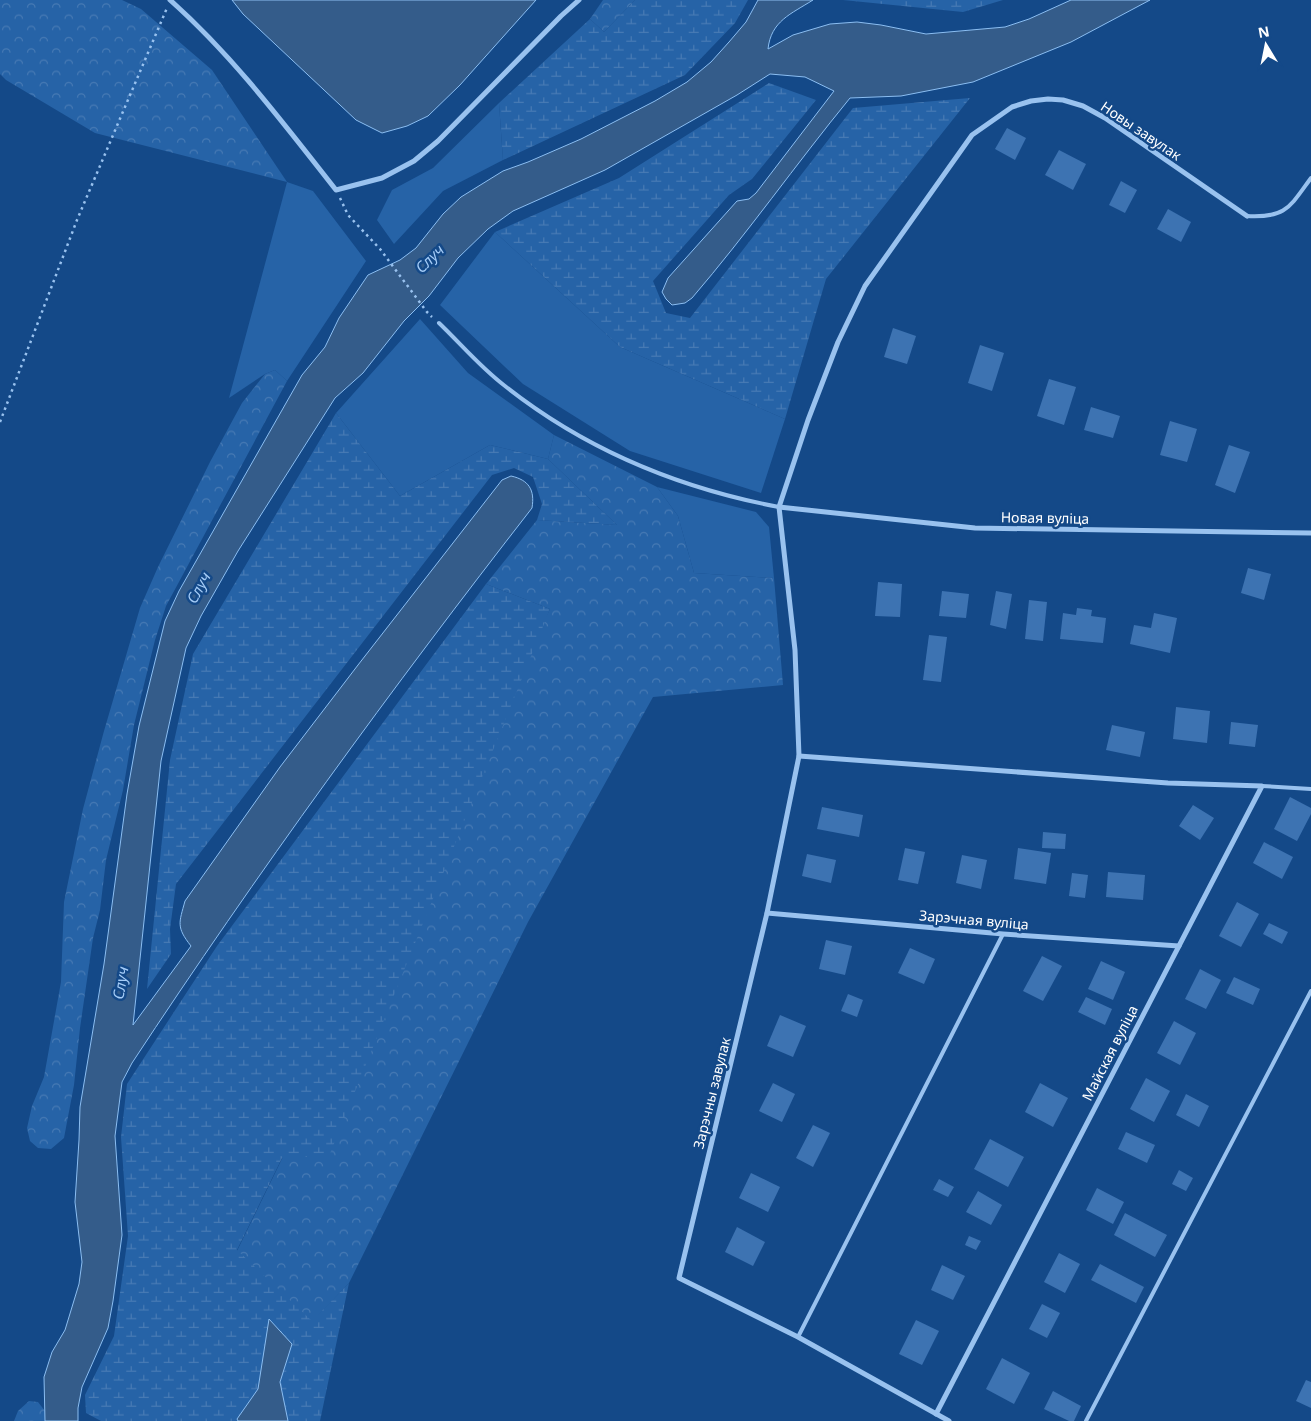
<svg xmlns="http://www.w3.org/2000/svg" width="1311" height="1421" viewBox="0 0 1311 1421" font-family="'Noto Sans',sans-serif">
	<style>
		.green { fill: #2663a7 }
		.forest { fill: url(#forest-crowns) }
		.wetland { fill: url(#wetland-marsh) }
		.water { fill: #345c8a; stroke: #8bbef2 }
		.building { fill: #3d73b2 }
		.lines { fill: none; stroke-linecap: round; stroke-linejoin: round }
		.path { stroke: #99c2ef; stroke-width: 2.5; stroke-dasharray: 2.5 4; stroke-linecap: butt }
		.lane { stroke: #99c2ef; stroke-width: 4 }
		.street { stroke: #99c2ef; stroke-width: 5 }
		.labels { text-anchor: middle; stroke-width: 5; stroke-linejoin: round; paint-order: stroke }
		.street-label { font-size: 14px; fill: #fff; stroke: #144988 }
		.water-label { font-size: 15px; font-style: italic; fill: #a5ccf7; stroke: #144988 }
	</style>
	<defs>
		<pattern id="forest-crowns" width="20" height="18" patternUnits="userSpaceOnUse" patternTransform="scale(1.25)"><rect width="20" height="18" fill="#2663a7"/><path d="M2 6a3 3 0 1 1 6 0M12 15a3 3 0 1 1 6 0" fill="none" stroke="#477ab4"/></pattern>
		<pattern id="wetland-marsh" width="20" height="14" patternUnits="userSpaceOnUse" patternTransform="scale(1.25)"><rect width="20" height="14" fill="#2663a7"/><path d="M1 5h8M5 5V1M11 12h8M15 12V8" fill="none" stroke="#477ab4"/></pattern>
	</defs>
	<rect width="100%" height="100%" fill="#144988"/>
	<!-- green -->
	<g class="green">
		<path d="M499 103 503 160 443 191 394 244 377 220 392 190 433 168Z"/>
		<path d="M287 182 313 191 366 261 287 381 275 370 265 374 229 398Z"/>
		<path d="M495 232 620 347 785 419 761 493 630 451 523 384 440 305Z"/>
		<path d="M420 319 468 373 554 435 548 459 490 445 400 496 336 413Z"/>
		<path d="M657 487 756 512 769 527 774 578 694 573 678 516Z"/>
	</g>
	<!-- forest -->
	<g class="forest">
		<path d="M0 0H122L141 9 212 70 287 182 95 133 6 80 0 74Z"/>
		<path d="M603 0H635L604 32 590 19Z"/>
		<path d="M275 370 287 381 166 606 155 640 134 725 123 790 106 860 100 910 93 938 80 1028 74 1085 64 1138 51 1149 38 1148 30 1141 27 1128 32 1106 44 1077 61 982 64 902 83 809 104 731 140 608 158 567 210 462 242 403 265 374Z"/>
		<path d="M554 435 657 487 678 516 694 573 774 578 783 685 653 697 528 922 349 1283 312 1322 237 1251 550 609 486 584 537 520 617 525 548 459Z"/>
		<path d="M29 1401 38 1402 45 1411V1421H14L18 1411Z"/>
	</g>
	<!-- wetland -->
	<g class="wetland">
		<path d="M635 0H748L735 23 685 75 503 160 499 103 590 19 604 32Z"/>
		<path d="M843 0H1003L963 12Z"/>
		<path d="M769 83 816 100 752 179 729 195 653 281 666 313 690 318 853 108 970 98 826 279 785 419 620 347 495 232 619 178Z"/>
		<path d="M336 413 400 496 490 445 548 459 617 525 537 520 542 504 533 477 514 468 492 475 176 884 170 929 171 954 147 989 170 760 193 654Z"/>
		<path d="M486 584 550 609 329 1156 282 1158 237 1250 312 1321 349 1283 320 1421H101L86 1413 85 1395 114 1336 128 1236 121 1137 127 1084 217 946Z"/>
	</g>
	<!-- water -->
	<g class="water">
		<path d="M232 0H536L460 85 428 116 407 126 382 133 356 120 243 14Z"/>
		<path d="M758 0H813C791 14 771 21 768 49L793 35 830 24 857 22 881 25 926 34 1005 27 1029 19 1071 0H1150L1071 42 973 82 901 96 850 98C796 164 747 234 692 298L685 303 672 305 666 299 662 292 668 278 737 201 749 199 756 193 834 91 805 77 770 74 737 95 605 170 513 211 488 229 458 258 429 296 404 321 363 373 335 398 238 551 201 616 186 648 161 761 133 1025 191 946C176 927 179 923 185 901L280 767 358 665 502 480 511 476C529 480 535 490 532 508 392 688 257 873 132 1063L122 1082 115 1136 122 1235 113 1301 108 1328 82 1387 78 1408V1421H45L44 1377 52 1352 65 1330 79 1284 82 1262 75 1202 79 1140 80 1107 104 964 127 794 139 726 165 621 179 591 302 375 325 347 339 318 368 275 400 260 416 248 443 214 461 197 503 171 528 162 581 139 655 101 687 82 711 62 729 42 746 22Z"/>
		<path d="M269 1319 292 1344 280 1382 288 1421H238L237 1419 258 1389Z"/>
	</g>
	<!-- building -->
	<g class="building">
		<path d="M1007 128 1026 138 1015 160 995 149Z"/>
		<path d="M1059 150 1086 164 1073 190 1045 175Z"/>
		<path d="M1121 181 1137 190 1125 213 1109 205Z"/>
		<path d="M1168 209 1191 222 1181 242 1157 229Z"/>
		<path d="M893 328 916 336 907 364 884 357Z"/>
		<path d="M980 345 1004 353 992 391 968 383Z"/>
		<path d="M1049 379 1076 387 1064 425 1037 416Z"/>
		<path d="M1091 407 1120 416 1113 438 1084 430Z"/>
		<path d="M1170 421 1197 429 1187 462 1160 455Z"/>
		<path d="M1229 445 1250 452 1235 493 1215 485Z"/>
		<path d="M1248 568 1271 574 1264 600 1241 593Z"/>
		<path d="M878 582 902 584 900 617 875 616Z"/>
		<path d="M942 591 969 594 966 618 939 616Z"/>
		<path d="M996 591 1012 594 1006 629 990 625Z"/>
		<path d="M1029 600 1047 602 1043 641 1025 639Z"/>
		<path d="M1077 608 1092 610 1091 616 1106 618 1103 643 1060 639 1063 613 1076 615Z"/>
		<path d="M1154 613 1177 618 1170 653 1130 644 1134 625 1151 628Z"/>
		<path d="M929 635 947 637 941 682 923 680Z"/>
		<path d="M1176 707 1210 711 1207 743 1173 739Z"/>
		<path d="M1231 722 1258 725 1255 747 1229 744Z"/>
		<path d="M1112 725 1145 732 1140 757 1106 750Z"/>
		<path d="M1290 797 1311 808V814L1297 841 1274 829Z"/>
		<path d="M1193 805 1214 818 1200 840 1179 826Z"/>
		<path d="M822 807 863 815 859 837 817 829Z"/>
		<path d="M1043 832 1066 834 1065 849 1042 848Z"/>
		<path d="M1264 842 1293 857 1282 879 1253 863Z"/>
		<path d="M905 848 925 852 918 884 898 880Z"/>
		<path d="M1018 848 1051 853 1046 884 1014 879Z"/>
		<path d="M807 854 836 860 831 883 802 876Z"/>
		<path d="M962 855 987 860 981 889 956 883Z"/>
		<path d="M1108 872 1145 875 1143 900 1106 897Z"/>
		<path d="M1072 873 1088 875 1085 898 1069 896Z"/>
		<path d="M1237 902 1259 914 1241 947 1219 936Z"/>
		<path d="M1269 923 1288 932 1282 944 1263 934Z"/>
		<path d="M826 940 852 946 845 975 819 969Z"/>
		<path d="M910 948 935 959 924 984 898 973Z"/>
		<path d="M1042 956 1062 966 1043 1001 1023 991Z"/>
		<path d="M1101 961 1125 972 1113 1000 1088 989Z"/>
		<path d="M1200 969 1221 980 1206 1009 1185 999Z"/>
		<path d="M1234 977 1260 989 1253 1005 1226 993Z"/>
		<path d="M848 994 863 1000 857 1017 841 1011Z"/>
		<path d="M1086 997 1112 1009 1105 1025 1078 1012Z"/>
		<path d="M780 1015 806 1026 793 1057 767 1046Z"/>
		<path d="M1174 1021 1196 1033 1180 1065 1157 1053Z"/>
		<path d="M1146 1078 1170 1091 1154 1122 1130 1109Z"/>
		<path d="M773 1083 795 1094 782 1122 759 1111Z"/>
		<path d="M1040 1083 1068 1098 1053 1127 1025 1112Z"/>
		<path d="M1186 1094 1209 1106 1199 1127 1176 1115Z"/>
		<path d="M813 1125 830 1133 813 1167 796 1158Z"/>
		<path d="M1126 1132 1155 1145 1147 1163 1118 1149Z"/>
		<path d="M990 1139 1024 1157 1008 1187 974 1169Z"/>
		<path d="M1179 1170 1193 1178 1186 1191 1172 1184Z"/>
		<path d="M751 1173 780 1187 768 1212 739 1198Z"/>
		<path d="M939 1179 954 1187 948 1197 933 1190Z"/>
		<path d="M1097 1188 1124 1202 1113 1224 1086 1210Z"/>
		<path d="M978 1191 1002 1205 991 1225 966 1212Z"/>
		<path d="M1125 1213 1167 1235 1155 1257 1114 1235Z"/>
		<path d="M737 1227 765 1242 753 1266 725 1252Z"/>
		<path d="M969 1236 981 1241 976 1250 965 1245Z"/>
		<path d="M1059 1253 1080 1264 1065 1293 1044 1282Z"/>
		<path d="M1100 1264 1144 1287 1136 1303 1091 1280Z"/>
		<path d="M942 1265 965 1276 953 1300 931 1290Z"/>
		<path d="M1042 1304 1060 1313 1047 1338 1029 1329Z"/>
		<path d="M916 1320 939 1331 922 1365 899 1354Z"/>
		<path d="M1002 1358 1030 1373 1014 1404 986 1389Z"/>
		<path d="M1306 1380 1311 1382V1408L1296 1401Z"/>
		<path d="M1053 1391 1081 1406 1074 1421H1069L1044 1409Z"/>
	</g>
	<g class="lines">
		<!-- path -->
		<g class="path">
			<path d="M340 198 348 215 380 249 427 312 432 317"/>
			<path d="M0 422 77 220 167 8"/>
		</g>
		<!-- lane -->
		<g class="lane">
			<path d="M1247 216C1286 218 1289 208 1311 178"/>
			<path d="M439 323C461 344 481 368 505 386 586 450 678 488 779 507"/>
			<path d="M1262 786 1311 789"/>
			<path d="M798 1337 1003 934"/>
			<path d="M1086 1421 1311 991"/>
		</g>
		<!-- street -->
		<g class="street">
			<path d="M170 0C233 56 284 124 336 190L382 178 414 161 438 141 561 16 579 0"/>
			<path d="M779 507 975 528 1311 533"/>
			<path d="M799 756 1168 783 1262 786 936 1414"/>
			<path d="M767 913 1003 934 1179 946"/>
			<path d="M949 1421 798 1337 679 1278 767 913 799 756 795 650 779 507 808 420 838 342 865 286 972 135 1012 107 1031 101 1048 99 1063 100 1083 106 1105 118 1247 216"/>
		</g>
	</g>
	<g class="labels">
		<!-- street labels -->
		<g class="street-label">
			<text transform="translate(1141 131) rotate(34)" y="5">Новы завулак</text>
			<text transform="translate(1045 518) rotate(1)" y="5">Новая вуліца</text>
			<text transform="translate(974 920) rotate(5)" y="5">Зарэчная вуліца</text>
			<text transform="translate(1110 1053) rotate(-63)" y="5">Майская вуліца</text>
			<text transform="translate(712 1093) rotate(-76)" y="5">Зарэчны завулак</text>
		</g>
		<!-- water labels -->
		<g class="water-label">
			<text transform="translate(430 259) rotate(-44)" y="5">Случ</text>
			<text transform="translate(199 588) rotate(-61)" y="5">Случ</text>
			<text transform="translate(121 983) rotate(-81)" y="5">Случ</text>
		</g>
	</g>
	<!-- north arrow -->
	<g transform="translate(1266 45) rotate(350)" stroke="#144988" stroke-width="4" paint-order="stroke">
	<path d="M0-4L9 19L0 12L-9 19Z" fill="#ffffff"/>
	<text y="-8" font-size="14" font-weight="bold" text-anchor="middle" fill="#ffffff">N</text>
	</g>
</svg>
